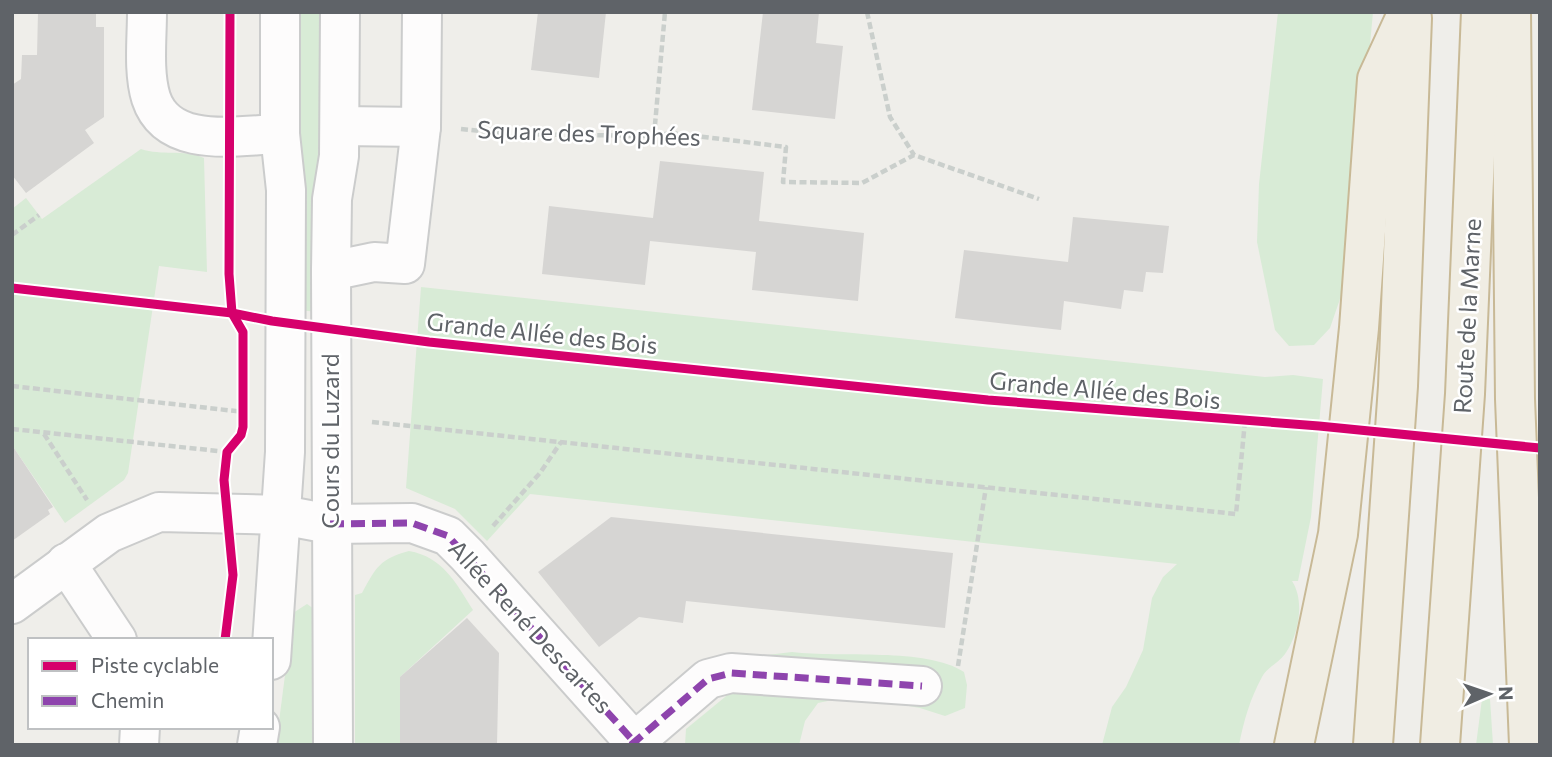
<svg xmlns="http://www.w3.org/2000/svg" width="1552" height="757" viewBox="0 0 1552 757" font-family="Commissioner,sans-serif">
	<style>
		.green { fill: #d8ebd6 }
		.building { fill: #d6d5d3 }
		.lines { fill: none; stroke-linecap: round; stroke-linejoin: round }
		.minor-casing { stroke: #cbcccc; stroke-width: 42 }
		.highway-casing { stroke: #c8b996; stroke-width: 42 }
		.path { stroke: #cacfcc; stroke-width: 4.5; stroke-dasharray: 7 3.5; stroke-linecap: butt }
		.minor { stroke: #fdfcfc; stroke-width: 38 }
		.highway { stroke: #f0ede3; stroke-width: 38 }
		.quiet { stroke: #8e44ad; stroke-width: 7; stroke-dasharray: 14 7; stroke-linecap: butt }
		.cycleway-casing { stroke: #fff; stroke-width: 13 }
		.cycleway { stroke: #d6006c; stroke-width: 9 }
		.labels { text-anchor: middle; stroke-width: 5; stroke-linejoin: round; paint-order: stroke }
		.street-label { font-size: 24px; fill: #5f6368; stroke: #fff }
	</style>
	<rect width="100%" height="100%" fill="#efeeea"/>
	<!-- green -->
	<g class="green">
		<path d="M299 12H324L319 312 297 310Z"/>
		<path d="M1278 12H1373L1349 273 1330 328 1314 345 1289 346 1275 330 1257 242 1259 184Z"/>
		<path d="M141 149C162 156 183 149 204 158L207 272 159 266 128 473 124 480 65 523 12 445V209L26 198 42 219Z"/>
		<path d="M421 287 1265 377 1293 375 1323 379 1311 517 1298 581H1292C1305 601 1299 634 1285 654 1279 663 1267 667 1262 677 1250 699 1244 720 1239 745H1102L1112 707 1126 687 1143 650 1152 598 1163 577 1177 564 530 494 487 541 455 509 406 488Z"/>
		<path d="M409 551C443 557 456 583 473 610L400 677V745H355V595L362 593C376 568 379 559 409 551Z"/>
		<path d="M307 604 314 609 319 745H276L293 613Z"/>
		<path d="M792 652C840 658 926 647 964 672L967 685 965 708 945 716 920 708 852 696 818 703 805 721 799 745H685L686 729 725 697 746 671 767 655Z"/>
		<path d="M1485 698 1490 699 1493 745H1476L1482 699Z"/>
	</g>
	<!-- building -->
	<g class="building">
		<path d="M38 12H96V27H104V117L85 130 94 143 26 193 12 175V85L21 79 22 55H37Z"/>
		<path d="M538 12H606L599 78 531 70Z"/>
		<path d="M763 12H819L816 43 843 46 835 119 752 110Z"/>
		<path d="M660 161 764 172 759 221 864 233 858 301 752 290 756 252 650 241 645 285 542 274 549 206 653 218Z"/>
		<path d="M1073 217 1169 226 1163 273 1146 272 1143 292 1124 290 1121 309 1064 301 1061 330 955 318 964 250 1068 262Z"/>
		<path d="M12 445 53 507 48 510 50 514 12 541Z"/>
		<path d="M611 517 953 553 945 628 686 601 683 623 639 617 599 647 538 572Z"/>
		<path d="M467 618 499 653 497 745H400V677Z"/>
	</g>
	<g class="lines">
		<defs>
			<g id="minor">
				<path d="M147 12C147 39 143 72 151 98 168 150 238 135 280 134"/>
				<path d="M340 126 421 127"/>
				<path d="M331 271 374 262 405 264 421 127 422 12"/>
				<path d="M66 563 117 640"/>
				<path d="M12 604 109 533 159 512 282 515 330 524 412 523 448 536 467 555 637 745"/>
				<path d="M271 660 285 452 286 190 280 134V12"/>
				<path d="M139 745 140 727"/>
				<path d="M257 745 260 727"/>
				<path d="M333 745 331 271 332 199 339 156 340 12"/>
				<path d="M631 745 708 679 731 673 922 686"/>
			</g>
			<g id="highway">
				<path d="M1511 12 1515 399 1529 745"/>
				<path d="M1294 745 1338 534 1359 328 1377 79 1408 12"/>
				<path d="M1373 745 1398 386 1412 18"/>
				<path d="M1440 745 1465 394 1481 12"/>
			</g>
		</defs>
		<!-- minor casing -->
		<use href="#minor" class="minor-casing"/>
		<!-- highway casing -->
		<use href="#highway" class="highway-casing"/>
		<!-- path -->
		<g class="path">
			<path d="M867 12 890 117 914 155"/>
			<path d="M461 129 510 134 654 136 672 133 786 147 783 182 862 183 914 155 1039 199"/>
			<path d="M654 136 665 12"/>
			<path d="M12 235 39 215"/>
			<path d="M12 386 244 412"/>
			<path d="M372 422 1236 514 1245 421"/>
			<path d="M12 429 227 452"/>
			<path d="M44 434 87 500"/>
			<path d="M493 526 540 473 561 442"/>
			<path d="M958 666 986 487"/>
		</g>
		<!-- minor -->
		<use href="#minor" class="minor"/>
		<!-- highway -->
		<use href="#highway" class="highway"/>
		<!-- quiet -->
		<g class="quiet">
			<path d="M330 524 412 523 448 536 637 745"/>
			<path d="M631 745 708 679 731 673 922 686"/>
		</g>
		<defs>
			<g id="cycleway">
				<path d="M12 288 232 313 272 321 429 342 988 400 1319 426 1540 448"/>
				<path d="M225 640 233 575 224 480 227 452 241 435 243 427V332L232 313 229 274 230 12"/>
			</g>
		</defs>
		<!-- cycleway casing -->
		<use href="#cycleway" class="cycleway-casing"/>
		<!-- cycleway -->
		<use href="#cycleway" class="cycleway"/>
	</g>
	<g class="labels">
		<!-- street labels -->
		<g class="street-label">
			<text transform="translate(589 134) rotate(2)" y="8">Square des Trophées</text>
			<text transform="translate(1468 316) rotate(-87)" y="8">Route de la Marne</text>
			<text transform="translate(542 334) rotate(6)" y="8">Grande Allée des Bois</text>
			<text transform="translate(1105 391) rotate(5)" y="8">Grande Allée des Bois</text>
			<text transform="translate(331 441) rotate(-90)" y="8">Cours du Luzard</text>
			<text transform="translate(530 627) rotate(47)" y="8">Allée René Descartes</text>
		</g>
	</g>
	<!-- border -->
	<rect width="1552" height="757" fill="none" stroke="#5f6368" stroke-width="28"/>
	<!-- legend -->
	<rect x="28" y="638" width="245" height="91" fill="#ffffff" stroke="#bfc1c3" stroke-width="2"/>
	<rect x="42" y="661" width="35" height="10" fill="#d6006c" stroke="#bfc1c3" stroke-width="2"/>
	<text x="91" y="673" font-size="21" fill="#5f6368">Piste cyclable</text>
	<rect x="42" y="696" width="35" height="10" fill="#8e44ad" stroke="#bfc1c3" stroke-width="2"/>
	<text x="91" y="708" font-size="21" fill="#5f6368">Chemin</text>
	<!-- north arrow -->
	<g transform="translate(1489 694) rotate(88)" stroke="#ffffff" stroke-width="5" paint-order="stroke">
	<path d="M0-5L12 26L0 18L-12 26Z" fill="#5f6368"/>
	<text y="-10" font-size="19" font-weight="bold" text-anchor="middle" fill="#5f6368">N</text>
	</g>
</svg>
